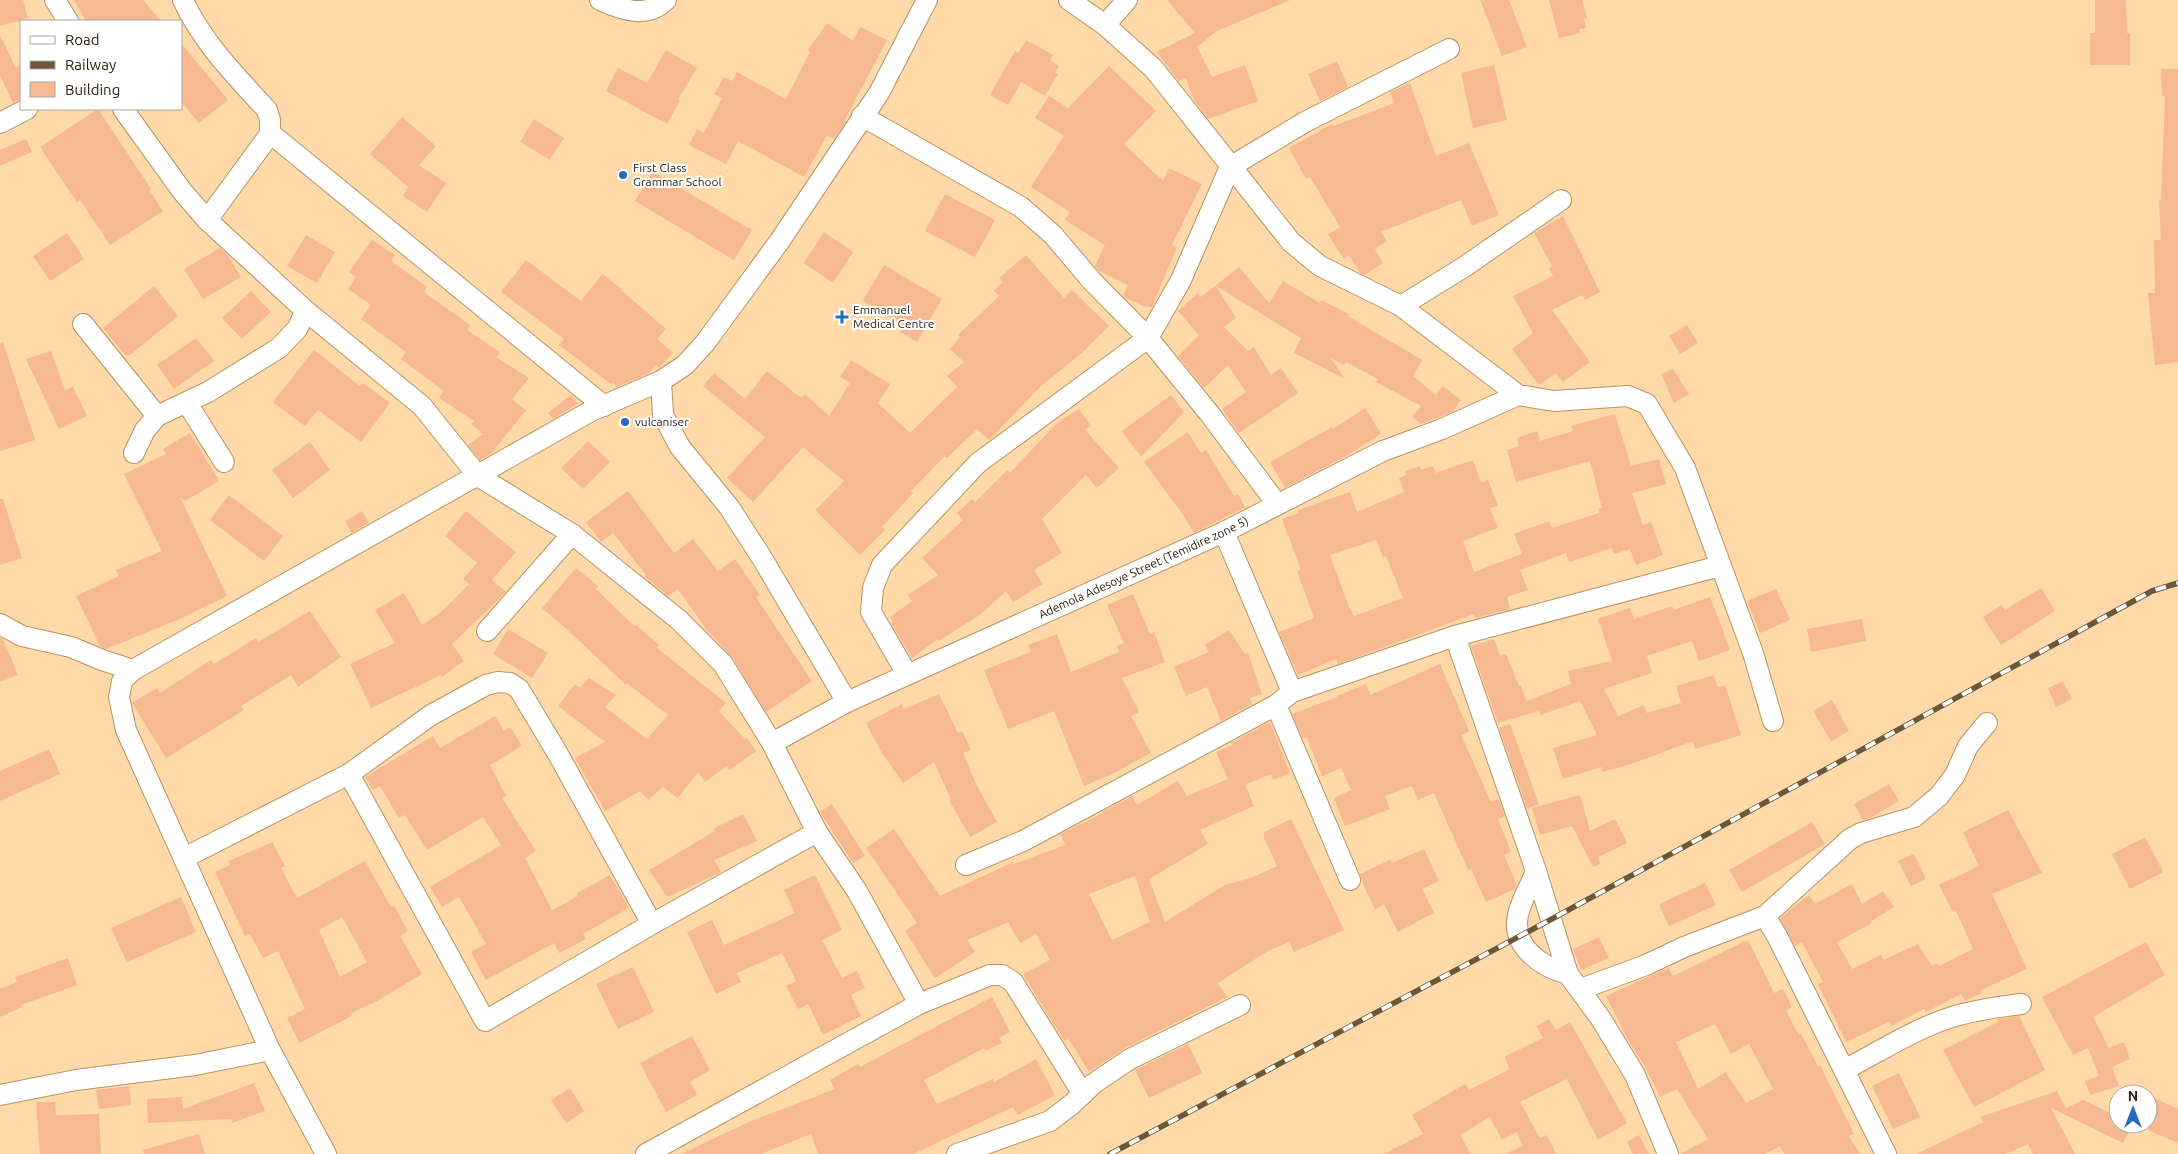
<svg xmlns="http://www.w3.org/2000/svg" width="2178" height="1154" viewBox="0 0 2178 1154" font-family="Ubuntu,sans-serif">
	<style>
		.building { fill: #f6b991; fill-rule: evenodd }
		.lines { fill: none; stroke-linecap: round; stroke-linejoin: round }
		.minor-casing { stroke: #b89464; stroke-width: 22 }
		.minor { stroke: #fff; stroke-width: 20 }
		.rail-casing { stroke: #6b573a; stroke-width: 5.5 }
		.rail { stroke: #fff; stroke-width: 4; stroke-dasharray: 11; stroke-linecap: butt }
		.poi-dot { fill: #246cbc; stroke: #fff; stroke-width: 2 }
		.labels { text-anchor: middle; stroke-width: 4; stroke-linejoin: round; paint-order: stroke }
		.poi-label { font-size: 12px; fill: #2f210e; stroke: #fff; text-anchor: start }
		.street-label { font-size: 12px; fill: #2f210e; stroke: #fff }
	</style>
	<rect width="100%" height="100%" fill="#ffd9a7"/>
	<!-- building -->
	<g class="building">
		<path d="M0 0H23L28 18 0 26Z"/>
		<path d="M74 0H143L161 21H86Z"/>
		<path d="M1167 0H1290L1217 31 1197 47 1212 77 1245 65 1258 101 1208 119 1194 100 1186 78 1179 81 1157 52 1195 33Z"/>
		<path d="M1480 0H1509L1527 47 1502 56Z"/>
		<path d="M1549 0H1582L1587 18 1584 19 1586 28 1579 29 1580 33 1559 38Z"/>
		<path d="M2095 0H2126L2127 33H2130V65H2090V33H2095Z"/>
		<path d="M827 23 853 41 860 27 887 40 844 121 846 122 834 139 827 135 804 177 738 141 726 164 689 145 697 129 704 133 722 98 714 94 724 77 732 81 737 72 786 99 810 52 808 50Z"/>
		<path d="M0 35 16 68 21 65V99L13 103 0 75Z"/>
		<path d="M1026 40 1053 55 1050 60 1059 66 1055 72 1058 74 1045 96 1021 82 1008 105 990 95 1015 51 1018 53Z"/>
		<path d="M181 43 228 100 199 123 181 102Z"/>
		<path d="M666 50 697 68 678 99 680 100 667 124 606 91 618 68 647 83Z"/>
		<path d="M1337 61 1348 87 1320 101 1308 74Z"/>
		<path d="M1494 65 1507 120 1473 128 1461 73Z"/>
		<path d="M1109 66 1156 111 1124 144 1163 181 1169 168 1202 184 1172 245 1177 247 1152 307H1146L1125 298 1123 296 1128 285 1099 271 1095 266 1105 245 1065 220 1070 212 1031 187 1064 136 1035 118 1049 96 1068 108Z"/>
		<path d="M2161 69H2178V362L2155 365 2148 293H2155L2154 240H2161L2159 200H2161L2165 96H2162Z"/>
		<path d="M1410 83 1436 156 1469 143 1499 215 1472 226 1461 200 1381 232 1387 241 1375 249 1383 263 1364 275 1360 273 1349 255 1344 259 1328 234 1340 227 1310 177 1306 179 1289 148 1332 124 1334 126 1394 103 1390 92Z"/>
		<path d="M98 109 151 189 149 190 163 211 110 245 80 200 77 202 40 147Z"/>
		<path d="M402 117 436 146 419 165 446 183 427 212 403 196 408 187 370 154Z"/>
		<path d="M534 119 564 138 550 160 520 142Z"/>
		<path d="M26 139 32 152 0 166V150Z"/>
		<path d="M653 172 752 230 734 260 635 201Z"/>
		<path d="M945 194 995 220 975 257 925 231Z"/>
		<path d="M1563 216 1600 292 1585 300 1582 295 1552 310 1590 362 1563 382 1556 373 1539 385 1512 349 1533 333 1513 296 1553 276 1549 268 1552 266 1534 233Z"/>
		<path d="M824 232 853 252 833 283 804 263Z"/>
		<path d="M67 233 84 259 50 281 33 256Z"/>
		<path d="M306 235 335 252 317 283 287 266Z"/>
		<path d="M372 240 395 255 391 261 427 287 424 292 470 325 467 330 500 352 496 357 529 378 512 399 526 410 491 454 480 460 468 445 483 434 471 424 474 421 439 398 444 391 401 359 406 352 361 319 371 305 348 289 356 277 349 272Z"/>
		<path d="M220 248 228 256 241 277 203 299 184 269Z"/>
		<path d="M1026 255 1064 298 1072 290 1109 326 1082 353 1041 386 989 440 977 429 947 458 945 456 911 491 913 493 882 527 885 530 860 555 815 510 844 481 803 447 753 502 727 478 765 437 703 386 714 373 745 399 767 371 801 398 805 394 829 416 850 383 840 377 851 360 890 384 878 403 910 433 957 387 947 376 964 362 950 349 960 337 958 335 999 296 994 290 1003 282 999 278Z"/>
		<path d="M526 260 581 301 602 274 622 289 621 290 666 329 657 339 673 353 659 368 656 365 648 374 617 387 612 382 611 384 559 345 564 339 501 292Z"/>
		<path d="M884 265 942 299 917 342 900 332 904 326 863 301Z"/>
		<path d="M1239 267 1269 303 1283 281 1320 303 1321 300 1349 314 1348 316 1422 360 1413 376 1436 395 1443 386 1461 400 1452 412 1421 424 1412 417 1421 406 1376 382 1378 379 1346 362 1344 365 1331 358 1345 379 1294 353 1301 338 1216 286 1236 318 1224 327 1248 351 1254 347 1271 375 1281 368 1298 393 1239 433 1222 409 1246 392 1228 365 1204 388 1178 356 1199 335 1178 311 1198 293 1201 297Z"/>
		<path d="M154 286 178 316 130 355H125L103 328Z"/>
		<path d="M251 291 271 312 242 339 222 318Z"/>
		<path d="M1687 325 1698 343 1680 354 1669 336Z"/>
		<path d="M196 338 214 361 174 389 157 365Z"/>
		<path d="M3 342 35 440 0 451V343Z"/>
		<path d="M314 350 360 386 363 383 390 403 361 442 318 410 305 426 273 402Z"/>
		<path d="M51 351 65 390 73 387 87 416 59 429 26 359Z"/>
		<path d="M1673 369 1689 394 1674 403 1661 374Z"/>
		<path d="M571 395 578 404 553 419 548 413Z"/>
		<path d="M1171 395 1184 412 1141 457 1122 431Z"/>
		<path d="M1365 408 1381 434 1348 455 1285 488 1270 462 1332 427 1333 429Z"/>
		<path d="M1079 409 1091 426 1085 430 1119 468 1097 488 1086 475 1042 519 1062 553 1034 570 1043 584 1013 602 1006 591 981 614 939 641 938 639 912 658 891 623 893 622 890 617 912 601 908 595 938 575 922 558 963 520 957 513 972 499 975 502 1007 470 1010 473 1057 423Z"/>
		<path d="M1615 414 1631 466 1659 459 1666 484 1632 493 1643 525 1651 522 1663 555 1636 565 1630 549 1614 554 1612 548 1569 562 1566 553 1520 570 1528 590 1507 597 1510 609 1475 618 1474 614 1338 664 1336 659 1298 675 1279 632 1314 618 1297 571 1301 570 1282 519 1299 513 1298 510 1350 492 1357 512 1404 492 1399 478 1406 475 1405 471 1420 466 1421 470 1433 466 1436 473 1473 460 1481 483 1488 480 1498 506 1490 508 1498 528 1463 541 1474 572 1522 554 1514 534 1549 521 1552 528 1599 513 1598 509 1602 508 1590 461 1516 482 1507 450 1519 446 1517 438 1537 431 1540 441 1573 431 1571 426ZM1376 540 1383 557 1386 556 1403 598 1354 616 1349 607 1330 555Z"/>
		<path d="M1188 432 1201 453 1206 450 1234 496 1238 494 1245 507 1194 533 1181 512 1144 462Z"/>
		<path d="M190 433 219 481 185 501 180 497 227 596 182 618 106 649 100 646 76 596 119 576 116 570 162 551 124 474 166 454 163 449Z"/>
		<path d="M588 441 610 462 583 489 561 468Z"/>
		<path d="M310 442 330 470 293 498 272 470Z"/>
		<path d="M628 491 674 553 693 539 718 571 735 559 760 595 756 597 812 681 766 712 733 658 707 630 678 589 668 596 645 577 646 575 613 533 601 542 586 522Z"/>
		<path d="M229 495 283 536 264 561 210 520Z"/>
		<path d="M0 499H3L22 558 0 565Z"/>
		<path d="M362 511 369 523 351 533 345 521Z"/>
		<path d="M466 511 516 552 492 580 506 592 452 644 464 661 442 677 441 675 371 708 350 664 395 643 375 610 404 593 422 625 441 612 469 584 463 579 477 563 445 536Z"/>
		<path d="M576 568 598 586 596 589 634 626 636 625 659 645 657 648 726 703 719 711 745 739 747 738 756 751 729 770 727 766 705 782 698 772 678 798 663 787 648 800 640 791 605 811 575 758 605 742 558 706 575 684 580 688 589 678 616 695 605 707 647 739 668 715 627 683 625 684 570 632 542 608Z"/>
		<path d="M2041 588 2055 611 2001 645 1983 617 2002 605 2005 610Z"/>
		<path d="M1776 589 1790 620 1760 633 1747 601Z"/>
		<path d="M1133 594 1150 634 1154 632 1165 662 1122 678 1139 712 1131 716 1151 753 1110 775 1084 786 1054 711 1008 729 984 670 1031 652 1028 645 1057 634 1071 672 1119 652 1117 646 1124 643 1107 605Z"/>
		<path d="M1710 597 1730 650 1699 661 1692 641 1647 656 1652 673 1604 689 1618 716 1644 705 1647 713 1681 703 1676 686 1714 675 1718 687 1725 685 1741 735 1695 749 1693 741 1634 763 1603 772 1601 767 1563 779 1553 748 1597 735 1580 701 1541 715 1539 711 1498 723 1471 646 1494 639 1500 656 1506 654 1519 686 1521 685 1526 701 1571 684 1568 671 1612 661 1598 619 1630 608 1634 619 1672 606 1674 610Z"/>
		<path d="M310 611 341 657 298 687 291 675 241 706 244 710 166 758 132 703 157 688 160 693 211 660 214 664 256 638 258 642Z"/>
		<path d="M1862 619 1866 641 1811 652 1807 629Z"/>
		<path d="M508 629 548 653 532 678 493 654Z"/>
		<path d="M1229 630 1245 654 1248 653 1262 694 1250 698 1252 704 1221 721 1207 687 1186 696 1174 667 1209 652 1205 645Z"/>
		<path d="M0 638 3 639 18 675 0 682Z"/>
		<path d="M1440 664 1469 731 1461 735 1491 802 1499 799 1505 817 1498 819 1511 852 1504 855 1517 885 1515 889 1486 902 1471 869 1468 870 1434 793 1418 800 1412 786 1385 796 1390 809 1345 826 1334 798 1351 790 1341 768 1322 776 1307 737 1303 739 1292 714 1337 697V696L1366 684 1370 695Z"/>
		<path d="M2063 681 2072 699 2056 707 2048 688Z"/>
		<path d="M939 694 958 733 962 731 971 750 963 753 976 784 997 822 970 837 949 800 951 799 934 762 903 783 882 753 866 723 902 704 904 709Z"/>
		<path d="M1832 700 1849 731 1831 741 1813 711Z"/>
		<path d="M495 716 504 731 510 727 522 746 490 765 506 796 502 798 536 851 525 858 552 910 578 896 577 893 610 875 629 908 583 934 586 939 559 953 554 943 486 980 471 952 486 944 459 897 442 907 430 887 501 845 483 817 427 850 405 815 399 818 380 786 373 790 365 777 433 736 440 748Z"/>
		<path d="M1270 722 1290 773 1273 780 1271 774 1245 785 1254 806 1200 830 1208 844 1149 879 1165 922 1225 885 1251 878 1277 866 1264 838V832L1291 819 1344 930 1294 952 1289 942 1268 951 1218 983 1227 997 1125 1048 1089 1072 1069 1039 1064 1041 1023 974 1050 960 1036 934 1020 943 1008 922 967 940 975 952 935 978 905 931 917 923 866 848 894 829 940 896 1013 862 1014 864 1065 845 1061 834 1103 813 1102 812 1132 796 1137 805 1178 781 1187 796 1228 779 1216 752 1232 745 1231 743ZM1135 876 1150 922 1112 940 1089 894Z"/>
		<path d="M1510 724 1539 804 1527 809 1499 728Z"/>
		<path d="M49 749 60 774 0 801V771Z"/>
		<path d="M1889 784 1899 801 1872 817 1863 820 1854 804Z"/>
		<path d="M1580 795 1590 831 1615 819 1627 843 1598 857 1600 864 1593 867 1572 826 1540 835 1532 808Z"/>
		<path d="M832 804 865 856 853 863 820 812Z"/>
		<path d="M2008 810 2042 873 1992 894 2027 969 1981 990 1982 993 1965 1001 1961 994 1926 1012 1924 1009 1891 1026 1889 1022 1846 1042 1818 984 1823 982 1802 942 1795 946 1780 918 1809 895 1815 904 1852 884 1862 904 1883 891 1894 907 1871 921 1872 923 1837 942 1852 969 1881 955 1884 960 1918 944 1932 966 1937 963 1939 966 1973 949 1956 911 1953 912 1939 885 1979 866 1963 832Z"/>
		<path d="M743 814 757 841 714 860 721 872 667 897 649 870 715 831 714 828Z"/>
		<path d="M1812 822 1825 844 1742 892 1729 870Z"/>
		<path d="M2145 837 2163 872 2130 889 2112 854Z"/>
		<path d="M272 842 285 866 281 868 297 898 365 861 391 907 394 906 408 931 400 936 422 974 377 1001 351 1013 352 1016 299 1043 287 1018 305 1009 278 951 263 958 250 934 245 936 215 872 230 865 229 861ZM342 917 367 962 340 977 319 930Z"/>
		<path d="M1424 849 1439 881 1422 889 1434 913 1398 932 1384 904 1375 909 1362 882 1360 874 1390 860 1392 863Z"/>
		<path d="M1914 854 1926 879 1911 886 1898 861Z"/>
		<path d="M815 875 842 930 822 940 842 978 857 971 865 988 851 995 861 1016 823 1035 808 1004 798 1009 786 986 796 981 782 953 737 973 741 982 716 994 687 932 712 920 724 945 795 913 784 890Z"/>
		<path d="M1705 883 1716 905 1669 926 1659 904Z"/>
		<path d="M181 897 196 932 127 962 111 928Z"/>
		<path d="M1599 937 1609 958 1581 970 1573 949Z"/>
		<path d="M1748 940 1774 993 1783 989 1792 1007 1786 1011 1799 1035 1801 1034 1818 1066 1820 1065 1854 1134 1849 1136 1860 1154H1784L1780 1146 1765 1154H1680L1708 1139 1677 1089 1660 1097 1644 1065 1628 1040 1606 996 1668 968 1673 976ZM1715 1024 1731 1054 1749 1044 1773 1089 1746 1103 1726 1072 1698 1089 1676 1042Z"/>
		<path d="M2146 942 2165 975 2093 1017 2109 1048 2124 1042 2130 1059 2112 1067 2119 1086 2090 1095 2085 1081 2099 1076 2088 1048 2073 1055 2042 997Z"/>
		<path d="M68 958 77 985 21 1005 22 1007 0 1017V989L17 982 15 977Z"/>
		<path d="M633 967 654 1012 618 1029 596 984Z"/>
		<path d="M992 997 1010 1032 999 1038 1002 1043 985 1051 984 1048 924 1080 937 1104 993 1079 994 1082 1036 1059 1055 1095 1018 1115 1013 1107 913 1154H818L811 1134 761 1154H681L751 1121 835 1089 830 1080 858 1064 860 1067Z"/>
		<path d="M2019 1016 2045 1070 1974 1107 1943 1050 1998 1022 1997 1019Z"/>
		<path d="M1549 1019 1556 1030 1570 1022 1627 1123 1598 1140 1567 1079 1520 1102 1540 1138 1547 1135 1556 1154H1505L1523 1146 1517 1132 1502 1140 1490 1117 1460 1135 1471 1154H1383L1423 1134 1412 1115 1465 1084 1469 1090 1510 1069 1504 1057 1543 1038 1536 1026Z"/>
		<path d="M692 1036 710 1070 690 1082 697 1095 666 1112 640 1063Z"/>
		<path d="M1188 1044 1202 1073 1149 1098 1135 1070Z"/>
		<path d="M1899 1073 1920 1117 1893 1129 1872 1086Z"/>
		<path d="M254 1083 265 1111 232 1123V1119L148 1123 147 1099 182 1097 183 1109Z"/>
		<path d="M129 1086 131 1105 99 1109 96 1090Z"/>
		<path d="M570 1088 584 1111 566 1123 551 1100Z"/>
		<path d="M2057 1091 2066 1108 2083 1100 2118 1117V1124H2133L2123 1143 2051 1108 2075 1154H2033L2028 1144 2006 1154H1916L1983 1122 1980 1117Z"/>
		<path d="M2148 1095 2178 1109V1143L2148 1130Z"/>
		<path d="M36 1102H55L56 1115 99 1114 101 1154H40Z"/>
		<path d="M199 1134 205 1154H144L143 1150Z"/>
		<path d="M1639 1135 1649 1154H1633L1627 1142Z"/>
	</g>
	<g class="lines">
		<defs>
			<g id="minor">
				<path d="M55 0 68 21"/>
				<path d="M183 0C202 42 236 76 267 110L270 120V134L207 220"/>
				<path d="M600 0C622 10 647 19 666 0"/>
				<path d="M1069 0 1105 25 1154 69 1291 242 1320 266 1401 306 1518 395 1554 401 1628 396 1647 404 1685 468 1753 653 1773 721"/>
				<path d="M1105 25 1127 0"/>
				<path d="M123 109 182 191 207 220 306 311 422 406 478 476 572 534 679 620 723 664 772 743 817 832 857 891 919 1004"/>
				<path d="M862 116 1021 207 1053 235 1092 281 1148 338 1209 413 1277 504"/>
				<path d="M0 123 27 109"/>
				<path d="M270 133 604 406"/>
				<path d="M1401 306 1464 267 1561 200"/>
				<path d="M83 324 157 416"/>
				<path d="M661 381 663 415 680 447 729 507 762 558 847 702"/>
				<path d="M187 403 224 462"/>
				<path d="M134 453 145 430 157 416 208 392 279 348 297 329 306 311"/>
				<path d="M1224 532 1292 692"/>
				<path d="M0 624 22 636 71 647 102 660 133 670"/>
				<path d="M487 631 572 534"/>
				<path d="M1455 636 1536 871 1568 974 1601 1019 1635 1075 1668 1154"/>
				<path d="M907 674 871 612 873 588 882 565 978 463 1148 338 1181 280 1230 167 1305 122 1449 49"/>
				<path d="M1276 705 1350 880"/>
				<path id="s1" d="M772 743 847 702 1224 532 1383 451 1442 429 1518 395"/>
				<path d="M349 774 485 1021 652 924"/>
				<path d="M184 858 349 774 431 715 486 685 498 682 510 683 519 689 558 754 652 924 817 832"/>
				<path d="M966 865 1023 841 1276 705 1292 692 1455 636 1720 566"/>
				<path d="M1536 871C1531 885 1521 900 1518 915 1511 947 1542 967 1568 974"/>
				<path d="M1765 916 1850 839 1861 833 1914 817 1939 796 1955 775 1968 746 1987 723"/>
				<path d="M1581 989 1646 965 1684 947 1765 916 1777 936 1886 1154"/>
				<path d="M1844 1070C1879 1052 1914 1029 1952 1017 1975 1010 1997 1007 2021 1004"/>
				<path d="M0 1095 76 1080 195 1065 270 1050"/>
				<path d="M326 1154 270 1050 126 730 119 697 122 681 133 670 591 411 661 381 685 365 705 343 779 242 879 93 927 0"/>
				<path d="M646 1154 919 1004 990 975H1002L1013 982 1083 1094"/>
				<path d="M957 1154 1050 1121 1072 1104 1093 1084 1130 1059 1240 1005"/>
			</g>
		</defs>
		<!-- minor casing -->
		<use href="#minor" class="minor-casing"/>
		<!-- minor -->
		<use href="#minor" class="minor"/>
		<defs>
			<path id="rail" d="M1110 1154 1550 920 2152 591 2178 583"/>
		</defs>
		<!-- rail casing -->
		<use href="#rail" class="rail-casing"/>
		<!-- rail -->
		<use href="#rail" class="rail"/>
	</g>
	<!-- markers -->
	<g class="poi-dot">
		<circle cx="623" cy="175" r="5"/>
		<path d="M839.5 309.5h5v5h5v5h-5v5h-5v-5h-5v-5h5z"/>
		<circle cx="625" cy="422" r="5"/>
	</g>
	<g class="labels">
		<!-- poi labels -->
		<g class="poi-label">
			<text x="633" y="172">First Class<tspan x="633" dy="14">Grammar School</tspan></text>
			<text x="853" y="314">Emmanuel<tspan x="853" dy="14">Medical Centre</tspan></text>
			<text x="635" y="426">vulcaniser</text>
		</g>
		<!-- street labels -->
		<g class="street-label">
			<text dy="4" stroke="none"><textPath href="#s1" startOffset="411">Ademola Adesoye Street (Temidire zone 5)</textPath></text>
		</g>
	</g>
	<!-- legend -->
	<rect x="20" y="20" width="162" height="90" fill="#ffffff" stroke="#aca69f"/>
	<rect x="30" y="36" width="25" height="8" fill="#ffffff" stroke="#aca69f"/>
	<text x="65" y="45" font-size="15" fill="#2f210e">Road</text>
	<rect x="30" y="61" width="25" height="8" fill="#6b573a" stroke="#aca69f"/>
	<text x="65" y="70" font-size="15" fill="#2f210e">Railway</text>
	<rect x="30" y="82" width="25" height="15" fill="#f6b991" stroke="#aca69f"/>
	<text x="65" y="95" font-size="15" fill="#2f210e">Building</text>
	<!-- north arrow -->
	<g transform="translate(2133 1109)"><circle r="24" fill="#ffffff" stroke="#aca69f"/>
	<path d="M0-4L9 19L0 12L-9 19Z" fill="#246cbc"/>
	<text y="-8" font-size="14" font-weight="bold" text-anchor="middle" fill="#2f210e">N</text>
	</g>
</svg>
